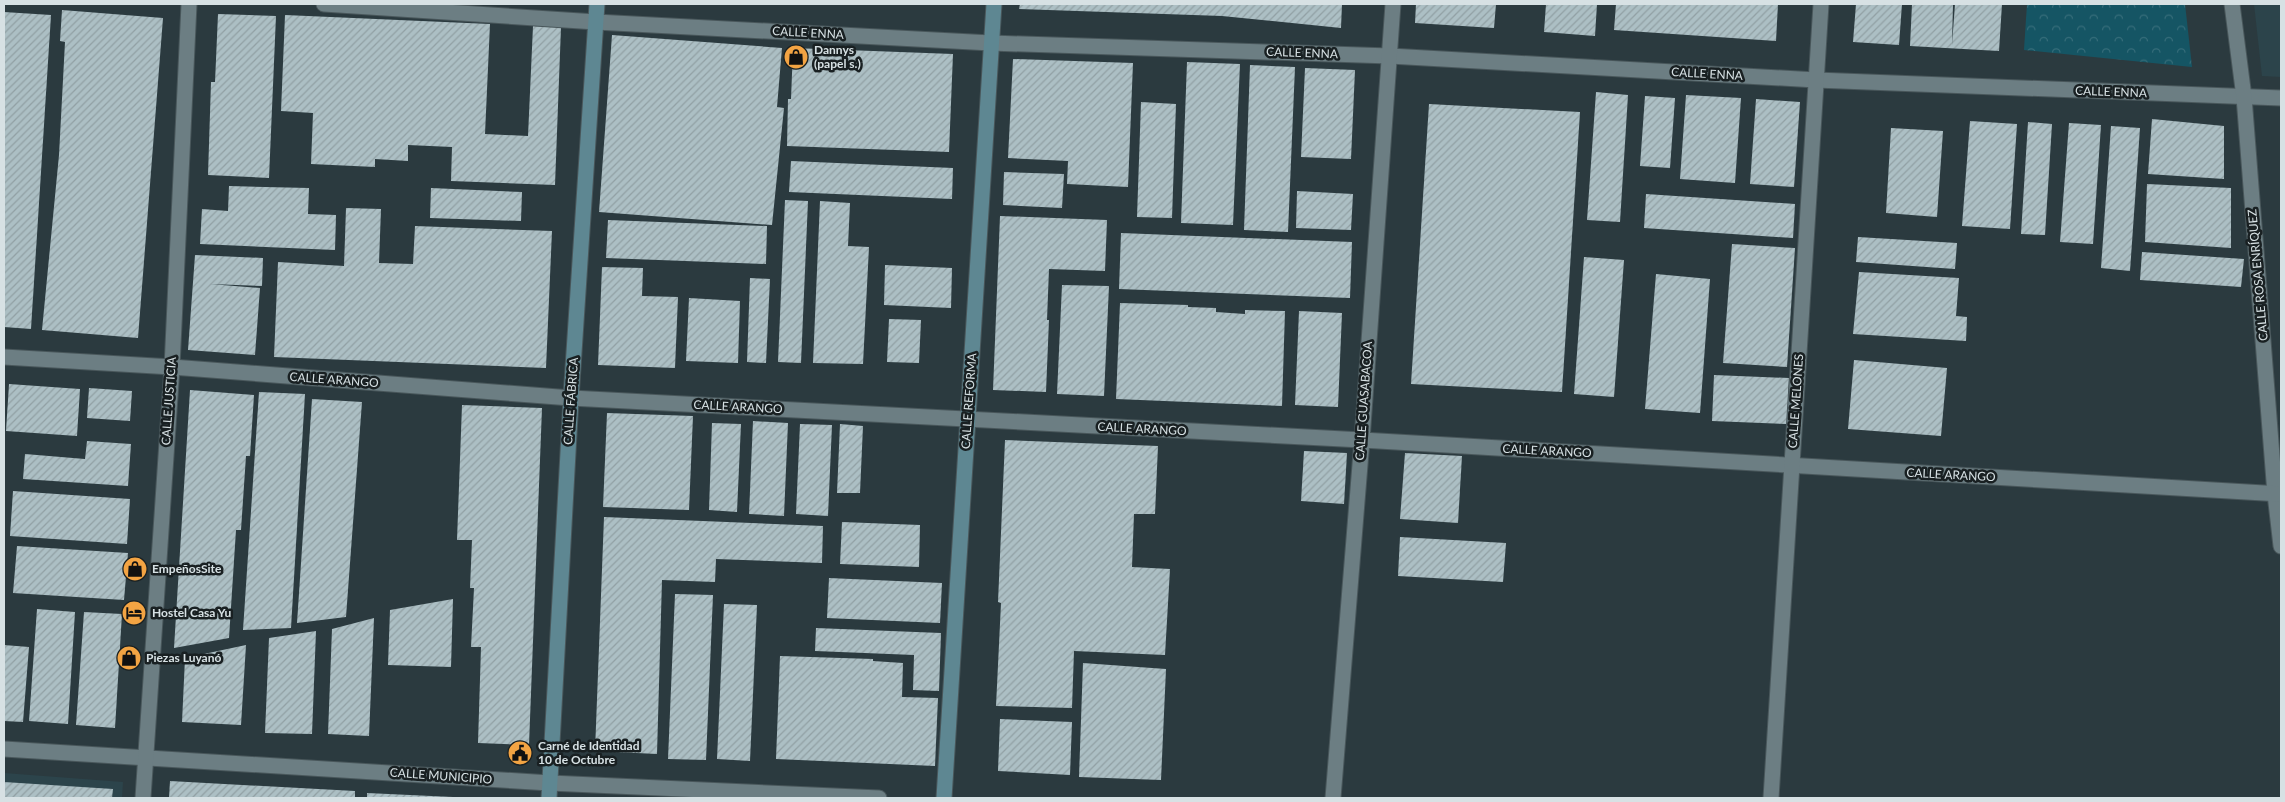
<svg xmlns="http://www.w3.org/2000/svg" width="2285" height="802" viewBox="0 0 2285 802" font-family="Lato,sans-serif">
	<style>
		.built { fill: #2c444b }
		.park { fill: url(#park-crowns) }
		.building { fill: url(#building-hatch) }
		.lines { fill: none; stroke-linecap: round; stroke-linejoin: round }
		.street-casing { stroke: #49575b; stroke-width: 17 }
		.secondary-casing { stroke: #49575b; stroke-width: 17 }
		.street { stroke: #6c7e83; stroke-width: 15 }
		.secondary { stroke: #5e8792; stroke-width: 15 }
		.labels { text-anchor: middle; stroke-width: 5; stroke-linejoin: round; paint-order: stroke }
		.street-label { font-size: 12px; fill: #d7e1e4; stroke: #192022 }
		.poi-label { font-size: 12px; font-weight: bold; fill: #d7e1e4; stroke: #192022; text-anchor: start }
	</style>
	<defs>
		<pattern id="park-crowns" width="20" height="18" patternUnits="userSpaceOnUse" patternTransform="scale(1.25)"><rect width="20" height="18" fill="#155564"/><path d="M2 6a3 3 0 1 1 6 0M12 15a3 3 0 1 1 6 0" fill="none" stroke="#366d7a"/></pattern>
		<pattern id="building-hatch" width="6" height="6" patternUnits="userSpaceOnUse" patternTransform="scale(1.25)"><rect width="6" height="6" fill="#acbfc4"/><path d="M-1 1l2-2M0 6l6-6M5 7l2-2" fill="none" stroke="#91a0a4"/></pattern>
	</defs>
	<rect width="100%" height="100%" fill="#2b3a3f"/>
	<!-- built -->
	<g class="built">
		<path d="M2254 4H2281V77L2262 76Z"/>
		<path d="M4 773 123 782 122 798H4Z"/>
	</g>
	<!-- park -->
	<path class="park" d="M2027 4H2185L2192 67 2024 50Z"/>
	<!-- building -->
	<g class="building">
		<path d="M1020 4H1342L1341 28 1222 16 1019 9Z"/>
		<path d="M1416 4H1496L1494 28 1415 23Z"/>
		<path d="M1546 4H1597L1595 36 1544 32Z"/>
		<path d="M1616 4H1778L1776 41 1614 30Z"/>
		<path d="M1856 4H1902L1899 45 1853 42Z"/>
		<path d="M1912 4H1953L1952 45 1955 4H2002L1999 51 1910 46Z"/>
		<path d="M62 10 163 18 138 338 42 330 59 155 65 42 60 41Z"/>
		<path d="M4 12 51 15 31 329 4 327Z"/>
		<path d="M218 14 276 16 269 178 208 175 211 82H215Z"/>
		<path d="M285 15 490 24 485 134 528 136 533 26 561 27 555 185 451 181 452 147 408 145V161L375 159V167L311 164 313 113 281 111Z"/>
		<path d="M612 35 782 48 777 107 784 108 772 225 599 212Z"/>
		<path d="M793 48 953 54 949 152 787 146 788 99H791Z"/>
		<path d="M1013 59 1133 63 1128 187 1067 184 1068 161 1008 158Z"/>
		<path d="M1187 62 1240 64 1233 225 1181 223Z"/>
		<path d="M1250 65 1295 67 1288 232 1244 230Z"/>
		<path d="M1305 68 1355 70 1351 159 1301 157Z"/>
		<path d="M1596 92 1628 95 1620 222 1587 220Z"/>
		<path d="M1686 95 1741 98 1735 183 1680 179Z"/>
		<path d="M1645 96 1675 98 1670 168 1640 166Z"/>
		<path d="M1756 99 1800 102 1794 187 1750 184Z"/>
		<path d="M1141 102 1176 104 1172 218 1137 217Z"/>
		<path d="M1429 104 1580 112 1562 392 1411 384Z"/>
		<path d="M2152 119 2224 126V179L2148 174Z"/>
		<path d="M1970 121 2017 124 2010 229 1962 226Z"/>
		<path d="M2028 122 2052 124 2045 235 2021 234Z"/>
		<path d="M2069 123 2101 125 2093 244 2060 242Z"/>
		<path d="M2111 126 2140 128 2130 271 2101 268Z"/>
		<path d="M1891 128 1943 131 1937 217 1886 213Z"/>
		<path d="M791 161 953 168 952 199 789 192Z"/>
		<path d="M1004 172 1064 174 1062 208 1003 205Z"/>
		<path d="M2147 184 2231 188V248L2145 242Z"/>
		<path d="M229 186 309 188 308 214 336 215 335 250 200 244 202 209 228 211Z"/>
		<path d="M431 188 522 192 521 221 430 218Z"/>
		<path d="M1297 191 1353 194 1351 230 1296 228Z"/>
		<path d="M1646 194 1795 204 1793 238 1644 228Z"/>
		<path d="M785 200 808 201 801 363 778 362Z"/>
		<path d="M820 201 850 203 848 246 869 247 863 364 813 363Z"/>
		<path d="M346 208 381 209 379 263 413 264 415 226 552 231 546 368 274 357 278 262 344 266Z"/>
		<path d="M1000 216 1107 220 1105 271 1049 269 1047 320H1049L1046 392 993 390Z"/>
		<path d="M608 220 767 226 766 264 606 258Z"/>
		<path d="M1121 233 1352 242 1350 298 1119 289Z"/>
		<path d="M1858 237 1957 243 1955 269 1856 262Z"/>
		<path d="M1732 244 1795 248 1787 367 1723 363Z"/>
		<path d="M2142 252 2244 259 2241 287 2140 280Z"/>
		<path d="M195 255 263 258 262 286 210 284 260 288 255 355 188 350Z"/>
		<path d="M1584 257 1624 260 1614 397 1574 394Z"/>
		<path d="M885 265 952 268 951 308 884 305Z"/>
		<path d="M602 267 643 268 642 296 678 297 675 368 598 365Z"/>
		<path d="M1859 272 1959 278 1956 316 1967 317 1966 341 1853 334Z"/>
		<path d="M1656 274 1710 279 1700 413 1645 409Z"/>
		<path d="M750 278 770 279 766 363 747 362Z"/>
		<path d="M1062 285 1109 286 1104 396 1057 394Z"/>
		<path d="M689 298 740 301 738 363 686 361Z"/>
		<path d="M1120 303 1188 305V307L1216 308V312L1245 314V310L1285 311 1282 406 1116 399Z"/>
		<path d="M1299 311 1342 313 1338 407 1295 405Z"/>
		<path d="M889 319 921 320 919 363 887 362Z"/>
		<path d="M1854 360 1947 368 1941 436 1848 429Z"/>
		<path d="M1714 375 1789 378 1787 424 1712 421Z"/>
		<path d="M9 384 80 389 77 436 6 431Z"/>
		<path d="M89 388 132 391 130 421 87 418Z"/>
		<path d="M190 390 254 395 250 456H246L241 530H236L229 638 174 648Z"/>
		<path d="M259 392 305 394 291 628 243 630Z"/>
		<path d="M312 399 362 402 346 617 297 623Z"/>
		<path d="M462 405 542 408 529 745 478 743 481 647H471L474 588H470L472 540H457Z"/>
		<path d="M607 413 693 416 689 510 603 507Z"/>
		<path d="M753 421 788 423 784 516 749 514Z"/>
		<path d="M712 423 741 424 737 512 709 510Z"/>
		<path d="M800 424 832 425 828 516 796 514Z"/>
		<path d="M840 424 863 426 860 493H837Z"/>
		<path d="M1005 440 1158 446 1155 514H1124H1134L1132 567 1170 569 1165 655 1074 651 1072 708 996 706 1001 603 998 602Z"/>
		<path d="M87 441 131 444 128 486 23 479 25 454 85 459Z"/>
		<path d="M1304 451 1347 453 1344 504 1301 501Z"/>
		<path d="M1405 453 1462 456 1458 523 1400 519Z"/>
		<path d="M13 491 130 499 127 544 10 536Z"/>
		<path d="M604 517 823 526 822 563 716 559 715 582 662 580 657 754 595 751Z"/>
		<path d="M842 522 920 525 919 567 840 564Z"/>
		<path d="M1400 537 1506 543 1503 582 1398 576Z"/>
		<path d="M17 546 128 553 124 600 13 593Z"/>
		<path d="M829 578 942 583 940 623 827 618Z"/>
		<path d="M675 594 713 595 706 760 668 759Z"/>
		<path d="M453 599 451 667 388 665 390 610Z"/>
		<path d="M724 604 757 605 750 761 717 759Z"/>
		<path d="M37 609 75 612 68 724 29 721Z"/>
		<path d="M84 612 122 614 115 728 76 725Z"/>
		<path d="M374 618 369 736 328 734 332 629Z"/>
		<path d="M816 628 941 633 939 691 913 690 914 655 815 651Z"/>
		<path d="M316 631 312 734 265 733 269 638Z"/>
		<path d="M4 645 29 647 23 722 4 721Z"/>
		<path d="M246 645 241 725 182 722 185 658Z"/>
		<path d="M780 656 873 659V661L903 663 902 697 938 698 935 766 776 759Z"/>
		<path d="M1083 663 1166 669 1161 780 1079 777Z"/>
		<path d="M1000 719 1072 722 1070 775 998 771Z"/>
		<path d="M170 781 355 791V798H169Z"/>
		<path d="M4 782 113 789 112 798H4Z"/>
		<path d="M367 793 453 797V798H367Z"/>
	</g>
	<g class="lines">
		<defs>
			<g id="street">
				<path d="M324 4 596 22 991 43 1390 56 1816 80 2281 98"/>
				<path d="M2232 4 2244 97 2275 494 2281 546"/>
				<path d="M4 357 172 367 571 398 1362 440 2281 494"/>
				<path d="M4 749 550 783 879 798"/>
				<path d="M143 798 172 367 189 4"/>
				<path d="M1333 798 1362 440 1393 4"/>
				<path d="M1771 798 1821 4"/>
			</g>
			<g id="secondary">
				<path d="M549 798 571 398 597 4"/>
				<path d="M944 798 994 4"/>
			</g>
		</defs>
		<!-- street casing -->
		<use href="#street" class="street-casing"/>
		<!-- secondary casing -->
		<use href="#secondary" class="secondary-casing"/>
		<!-- street -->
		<use href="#street" class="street"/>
		<!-- secondary -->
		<use href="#secondary" class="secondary"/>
	</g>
	<!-- icons -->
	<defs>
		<symbol id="shop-disc" viewBox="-11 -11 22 22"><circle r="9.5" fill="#f3a443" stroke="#192022"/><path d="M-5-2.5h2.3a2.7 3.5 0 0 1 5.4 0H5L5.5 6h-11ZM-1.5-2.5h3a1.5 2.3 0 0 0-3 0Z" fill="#111"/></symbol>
		<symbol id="hotel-disc" viewBox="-11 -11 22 22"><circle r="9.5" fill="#f3a443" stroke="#192022"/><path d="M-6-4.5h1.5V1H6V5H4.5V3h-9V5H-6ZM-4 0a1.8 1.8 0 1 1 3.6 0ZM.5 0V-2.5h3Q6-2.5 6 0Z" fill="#111"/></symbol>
		<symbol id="civic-disc" viewBox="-11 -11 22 22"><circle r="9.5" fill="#f3a443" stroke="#192022"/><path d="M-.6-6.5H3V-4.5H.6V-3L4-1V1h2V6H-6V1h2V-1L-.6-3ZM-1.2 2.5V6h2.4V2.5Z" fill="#111"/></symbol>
	</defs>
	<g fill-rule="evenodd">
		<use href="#shop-disc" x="782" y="43" width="28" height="28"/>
		<use href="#shop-disc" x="121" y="555" width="28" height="28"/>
		<use href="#hotel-disc" x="120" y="599" width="28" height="28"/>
		<use href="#shop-disc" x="115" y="644" width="28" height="28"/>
		<use href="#civic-disc" x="506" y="739" width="28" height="28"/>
	</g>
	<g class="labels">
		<!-- street labels -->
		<g class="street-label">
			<text transform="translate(808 33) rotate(3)" y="4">CALLE ENNA</text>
			<text transform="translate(1302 53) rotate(2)" y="4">CALLE ENNA</text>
			<text transform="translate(1707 74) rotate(3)" y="4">CALLE ENNA</text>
			<text transform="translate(2111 92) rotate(2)" y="4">CALLE ENNA</text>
			<text transform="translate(2258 275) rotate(-95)" y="4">CALLE ROSA ENRÍQUEZ</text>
			<text transform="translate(334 380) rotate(4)" y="4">CALLE ARANGO</text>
			<text transform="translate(169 401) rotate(-86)" y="4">CALLE JUSTICIA</text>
			<text transform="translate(571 401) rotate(-86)" y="4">CALLE FÁBRICA</text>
			<text transform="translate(969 401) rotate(-86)" y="4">CALLE REFORMA</text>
			<text transform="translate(1364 401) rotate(-86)" y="4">CALLE GUASABACOA</text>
			<text transform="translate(1796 401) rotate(-86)" y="4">CALLE MELONES</text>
			<text transform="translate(738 407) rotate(3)" y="4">CALLE ARANGO</text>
			<text transform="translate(1142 429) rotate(3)" y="4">CALLE ARANGO</text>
			<text transform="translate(1547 451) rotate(3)" y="4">CALLE ARANGO</text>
			<text transform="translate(1951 475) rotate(3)" y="4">CALLE ARANGO</text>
			<text transform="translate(441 776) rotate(4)" y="4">CALLE MUNICIPIO</text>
		</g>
		<!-- poi labels -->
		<g class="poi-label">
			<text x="814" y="54">Dannys<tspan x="814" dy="14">(papel s.)</tspan></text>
			<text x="152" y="573">EmpeñosSite</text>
			<text x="152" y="617">Hostel Casa Yu</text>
			<text x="146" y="662">Piezas Luyanó</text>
			<text x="538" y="750">Carné de Identidad<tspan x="538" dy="14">10 de Octubre</tspan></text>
		</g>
	</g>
	<!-- border -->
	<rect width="2285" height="802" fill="none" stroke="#d7e1e4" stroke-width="10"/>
</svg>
